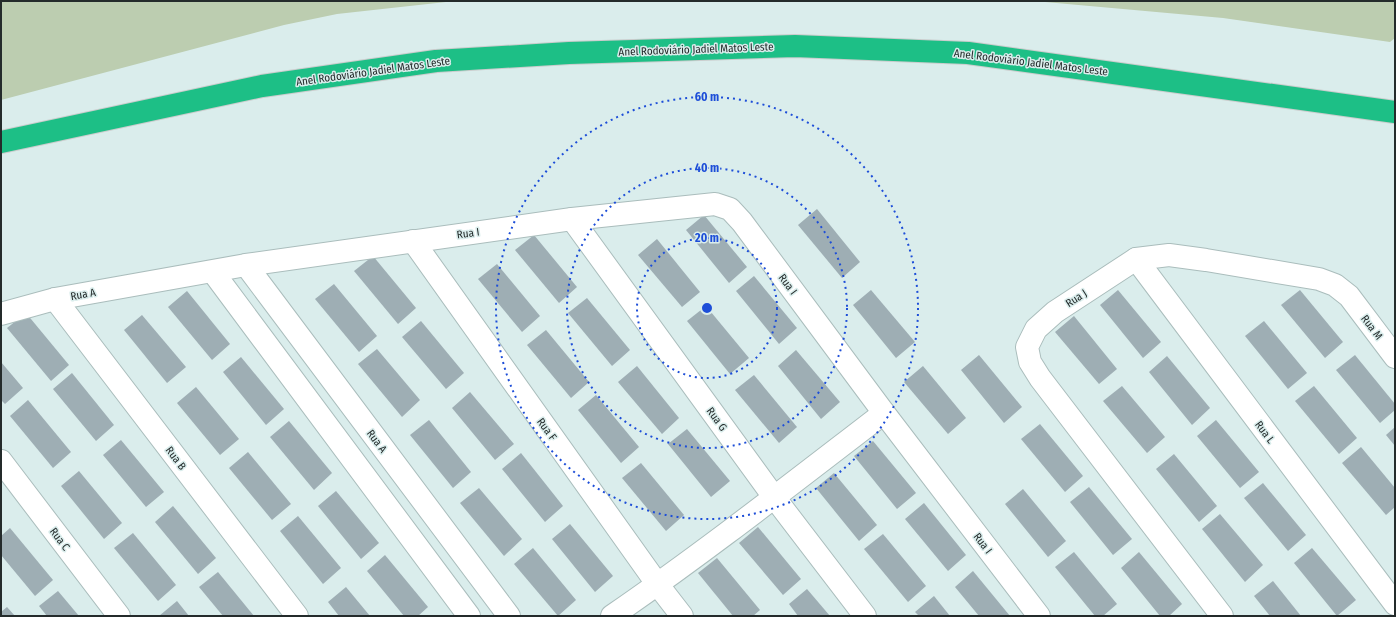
<svg xmlns="http://www.w3.org/2000/svg" width="1396" height="617" viewBox="0 0 1396 617" font-family="'Fira Sans Condensed',sans-serif">
	<style>
		.green { fill: #bccdb0 }
		.building { fill: #9eaeb4 }
		.lines { fill: none; stroke-linecap: round; stroke-linejoin: round }
		.minor-casing { stroke: #aabdbc; stroke-width: 24 }
		.highway-casing { stroke: #cacccc; stroke-width: 24 }
		.minor { stroke: #fff; stroke-width: 22 }
		.highway { stroke: #1dbf86; stroke-width: 22 }
		.ring { fill: none; stroke: #1d4ed8; stroke-width: 2; stroke-dasharray: 2 4 }
		.labels { text-anchor: middle; stroke-width: 3; stroke-linejoin: round; paint-order: stroke }
		.street-label { font-size: 11px; fill: #242b2b; stroke: #daedec }
		.centre { fill: #1d4ed8; stroke: #daedec; stroke-width: 2 }
		.ring-label { font-size: 12px; text-anchor: middle; font-weight: bold; fill: #1d4ed8; stroke: #daedec; stroke-width: 3; stroke-linejoin: round; paint-order: stroke }
	</style>
	<rect width="100%" height="100%" fill="#daedec"/>
	<!-- green -->
	<g class="green">
		<path d="M1 1H455L337 14 284 25 1 100Z"/>
		<path d="M1034 1H1395V38L1390 42 1223 18Z"/>
	</g>
	<!-- building -->
	<g class="building">
		<path d="M817 209 860 262 842 278 798 225Z"/>
		<path d="M704 215 747 267 729 283 686 230Z"/>
		<path d="M534 235 577 287 559 303 515 250Z"/>
		<path d="M657 239 700 292 682 307 638 255Z"/>
		<path d="M373 256 416 308 398 324 354 271Z"/>
		<path d="M497 264 540 316 522 332 478 279Z"/>
		<path d="M754 276 797 328 779 344 736 291Z"/>
		<path d="M334 284 377 336 359 352 315 299Z"/>
		<path d="M871 290 915 342 896 358 853 305Z"/>
		<path d="M1118 290 1161 342 1143 358 1100 305Z"/>
		<path d="M1300 290 1343 342 1325 358 1281 305Z"/>
		<path d="M187 291 230 344 212 360 168 307Z"/>
		<path d="M587 298 630 350 612 366 568 313Z"/>
		<path d="M706 306 749 358 730 374 687 321Z"/>
		<path d="M26 313 69 365 51 381 7 328Z"/>
		<path d="M142 315 186 367 167 383 124 330Z"/>
		<path d="M1074 316 1117 369 1099 384 1055 332Z"/>
		<path d="M421 321 464 373 446 389 402 337Z"/>
		<path d="M1264 321 1307 373 1288 389 1245 336Z"/>
		<path d="M546 330 589 382 571 398 527 345Z"/>
		<path d="M377 349 420 400 402 417 358 364Z"/>
		<path d="M796 350 840 402 821 419 778 366Z"/>
		<path d="M979 355 1022 407 1004 423 961 370Z"/>
		<path d="M1355 355 1395 404V410L1380 423 1336 370Z"/>
		<path d="M1167 356 1210 408 1192 425 1149 372Z"/>
		<path d="M241 357 284 409 266 425 223 372Z"/>
		<path d="M1 362 23 388 5 404 1 400Z"/>
		<path d="M637 366 679 418 662 434 618 382Z"/>
		<path d="M923 366 966 418 948 434 904 382Z"/>
		<path d="M72 373 114 425 96 441 53 389Z"/>
		<path d="M754 375 797 427 779 443 735 390Z"/>
		<path d="M1122 386 1165 437 1147 453 1103 401Z"/>
		<path d="M1314 386 1357 438 1339 454 1295 401Z"/>
		<path d="M196 387 239 439 220 455 177 403Z"/>
		<path d="M470 392 514 444 495 460 452 408Z"/>
		<path d="M596 395 639 447 621 463 578 410Z"/>
		<path d="M28 400 71 452 53 468 10 416Z"/>
		<path d="M429 420 471 472 453 488 410 435Z"/>
		<path d="M1216 420 1259 472 1240 488 1197 436Z"/>
		<path d="M289 421 332 473 314 490 270 437Z"/>
		<path d="M1040 424 1083 476 1065 492 1021 439Z"/>
		<path d="M1395 427V446L1386 435Z"/>
		<path d="M687 429 730 481 711 497 668 444Z"/>
		<path d="M121 440 164 492 146 507 103 455Z"/>
		<path d="M873 441 916 493 897 509 854 456Z"/>
		<path d="M1361 447 1395 488V507L1386 515 1342 463Z"/>
		<path d="M248 452 291 504 272 520 229 468Z"/>
		<path d="M521 453 563 506 545 522 502 469Z"/>
		<path d="M1174 454 1217 506 1199 522 1156 469Z"/>
		<path d="M641 463 684 515 666 531 622 478Z"/>
		<path d="M79 471 122 523 104 539 61 486Z"/>
		<path d="M834 473 877 525 859 541 816 488Z"/>
		<path d="M1263 483 1306 535 1288 551 1244 498Z"/>
		<path d="M1089 487 1132 539 1113 555 1070 502Z"/>
		<path d="M479 488 522 539 504 556 460 503Z"/>
		<path d="M1023 489 1066 541 1048 557 1005 504Z"/>
		<path d="M336 491 379 543 361 559 318 506Z"/>
		<path d="M924 503 966 555 948 571 905 519Z"/>
		<path d="M173 506 216 558 198 574 155 522Z"/>
		<path d="M1220 514 1263 565 1245 582 1202 529Z"/>
		<path d="M298 516 341 568 323 584 280 531Z"/>
		<path d="M570 524 613 576 595 592 552 539Z"/>
		<path d="M758 527 801 579 783 595 739 543Z"/>
		<path d="M10 528 53 580 35 596 1 555V536Z"/>
		<path d="M133 533 176 585 158 601 114 548Z"/>
		<path d="M883 534 926 586 908 602 864 549Z"/>
		<path d="M533 548 576 600 558 616 514 564Z"/>
		<path d="M1312 548 1356 600 1337 616 1294 563Z"/>
		<path d="M1074 552 1117 604 1103 616H1095L1055 567Z"/>
		<path d="M1139 552 1182 604 1169 616H1160L1121 568Z"/>
		<path d="M385 555 428 607 418 616H404L367 571Z"/>
		<path d="M717 558 760 610 753 616H733L698 573Z"/>
		<path d="M973 571 1010 616H979L955 587Z"/>
		<path d="M218 572 254 616H223L199 587Z"/>
		<path d="M1273 581 1301 616H1270L1254 596Z"/>
		<path d="M346 587 370 616H339L328 602Z"/>
		<path d="M807 589 830 616H798L789 604Z"/>
		<path d="M58 591 79 616H47L39 606Z"/>
		<path d="M934 596 950 616H919L915 612Z"/>
		<path d="M177 601 189 616H159Z"/>
		<path d="M7 607 15 616H1V612Z"/>
	</g>
	<g class="lines">
		<defs>
			<g id="minor">
				<path d="M572 219 774 497 865 616"/>
				<path d="M413 241 658 585 682 616"/>
				<path d="M1136 259 1395 604"/>
				<path d="M246 265 509 616"/>
				<path d="M213 272 469 616"/>
				<path d="M55 299 297 616"/>
				<path d="M1 314 55 299 246 265 572 219 715 204 730 209 742 222 884 413 1039 616"/>
				<path d="M1 461 119 616"/>
				<path d="M612 616C705 552 794 482 884 413"/>
				<path d="M1222 616 1040 378 1030 362 1027 347 1036 329 1055 312 1136 259 1169 255 1206 260 1319 279 1335 285 1349 296 1395 357"/>
			</g>
			<path id="highway" d="M1 142 262 86 436 61 569 53 795 46 968 53 1395 112"/>
		</defs>
		<!-- minor casing -->
		<use href="#minor" class="minor-casing"/>
		<!-- highway casing -->
		<use href="#highway" class="highway-casing"/>
		<!-- minor -->
		<use href="#minor" class="minor"/>
		<!-- highway -->
		<use href="#highway" class="highway"/>
	</g>
	<!-- distance rings -->
	<g class="ring">
		<circle cx="707" cy="308" r="70"/>
		<circle cx="707" cy="308" r="140"/>
		<circle cx="707" cy="308" r="211"/>
	</g>
	<g class="labels">
		<!-- street labels -->
		<g class="street-label">
			<text transform="translate(696 49) rotate(-2)" y="4">Anel Rodoviário Jadiel Matos Leste</text>
			<text transform="translate(1031 62) rotate(7)" y="4">Anel Rodoviário Jadiel Matos Leste</text>
			<text transform="translate(373 71) rotate(-8)" y="4">Anel Rodoviário Jadiel Matos Leste</text>
			<text transform="translate(468 233) rotate(-8)" y="4">Rua I</text>
			<text transform="translate(788 284) rotate(53)" y="4">Rua I</text>
			<text transform="translate(83 294) rotate(-10)" y="4">Rua A</text>
			<text transform="translate(1076 298) rotate(-33)" y="4">Rua J</text>
			<text transform="translate(1372 327) rotate(53)" y="4">Rua M</text>
			<text transform="translate(717 419) rotate(54)" y="4">Rua G</text>
			<text transform="translate(547 429) rotate(54)" y="4">Rua F</text>
			<text transform="translate(1265 432) rotate(53)" y="4">Rua L</text>
			<text transform="translate(377 441) rotate(53)" y="4">Rua A</text>
			<text transform="translate(176 458) rotate(53)" y="4">Rua B</text>
			<text transform="translate(60 539) rotate(53)" y="4">Rua C</text>
			<text transform="translate(983 543) rotate(53)" y="4">Rua I</text>
		</g>
	</g>
	<circle cx="707" cy="308" r="6" class="centre"/>
	<g class="ring-label">
		<text x="707" y="101">60 m</text>
		<text x="707" y="172">40 m</text>
		<text x="707" y="242">20 m</text>
	</g>
	<!-- border -->
	<rect width="1396" height="617" fill="none" stroke="#242b2b" stroke-width="4"/>
</svg>
